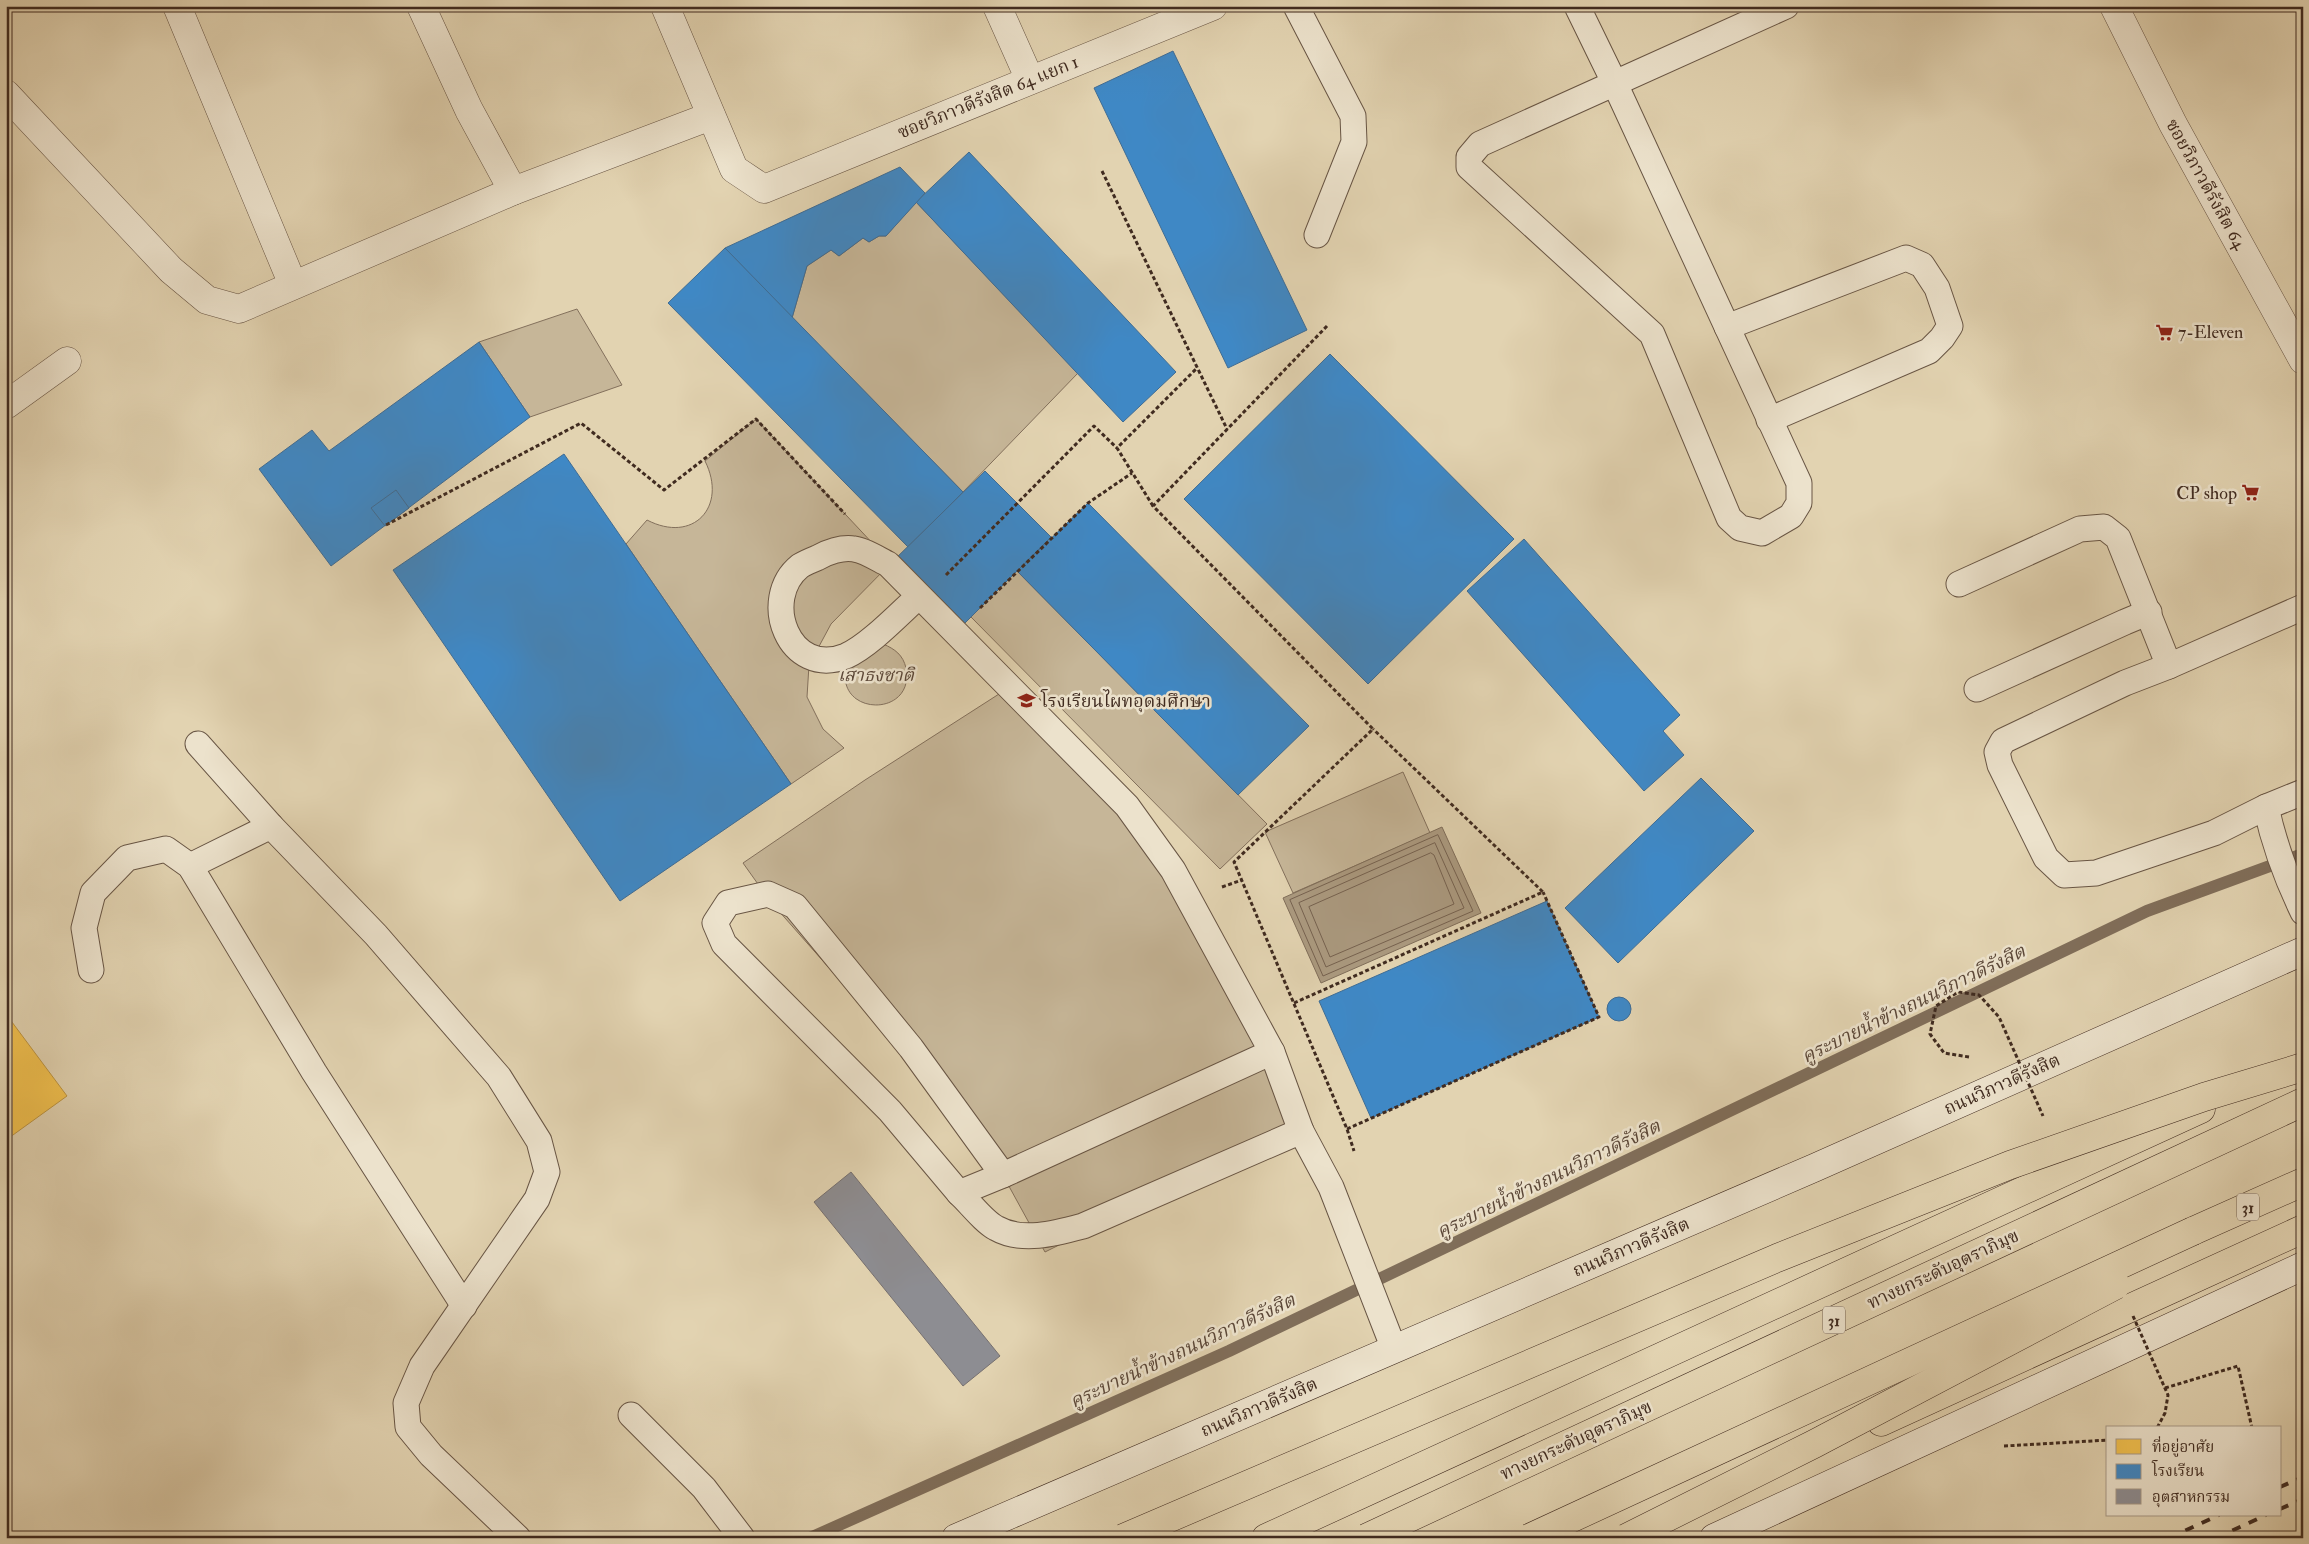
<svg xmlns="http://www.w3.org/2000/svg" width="2309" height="1544" viewBox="0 0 2309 1544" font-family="'IM FELL Double Pica','Noto Serif Thai',serif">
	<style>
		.green { fill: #c6b698; stroke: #83705c }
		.water { fill: #ab9a80; stroke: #806e5a }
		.homes { fill: #f2c14e; stroke: #bd9440 }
		.schools { fill: #3f88c5; stroke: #3f6c94 }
		.industry { fill: #8d8d92; stroke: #767070 }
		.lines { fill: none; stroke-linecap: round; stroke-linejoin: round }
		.shore { stroke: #766250; stroke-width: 1 }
		.stream { stroke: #806e5a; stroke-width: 12 }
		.lane-casing { stroke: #685544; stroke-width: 27 }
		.street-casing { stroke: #685544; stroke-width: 29 }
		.secondary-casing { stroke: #402b20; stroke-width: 29 }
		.highway-casing { stroke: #402b20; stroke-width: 29 }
		.path { stroke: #402b20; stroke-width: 3; stroke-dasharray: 4 2.5; stroke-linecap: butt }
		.lane { stroke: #ece2cc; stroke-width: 25 }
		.street { stroke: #ece2cc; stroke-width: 28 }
		.secondary { stroke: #ece2cc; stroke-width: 28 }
		.highway { stroke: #e2d3b1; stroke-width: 28 }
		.rail { stroke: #402b20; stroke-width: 4; stroke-dasharray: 9 9; stroke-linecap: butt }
		.highway-bridge-casing { stroke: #402b20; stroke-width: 29; stroke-linecap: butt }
		.path-bridge { stroke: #402b20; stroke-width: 3; stroke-dasharray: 4 2.5; stroke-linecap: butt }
		.highway-bridge { stroke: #e2d3b1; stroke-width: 28 }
		.labels { text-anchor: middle; stroke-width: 5; stroke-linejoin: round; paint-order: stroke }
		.shield { fill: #ece2cc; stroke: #746254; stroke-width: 1 }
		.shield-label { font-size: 16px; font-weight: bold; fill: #402b20 }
		.street-label { font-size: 18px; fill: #402b20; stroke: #ece2cc }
		.poi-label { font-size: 18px; fill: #402b20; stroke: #ece2cc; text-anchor: start }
		.park-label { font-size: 18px; font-style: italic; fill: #5b4738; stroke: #ece2cc }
		.water-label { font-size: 19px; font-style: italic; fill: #5b4738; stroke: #ece2cc }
	</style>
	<rect width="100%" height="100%" fill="#e2d3b1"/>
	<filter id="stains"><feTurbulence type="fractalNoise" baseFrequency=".004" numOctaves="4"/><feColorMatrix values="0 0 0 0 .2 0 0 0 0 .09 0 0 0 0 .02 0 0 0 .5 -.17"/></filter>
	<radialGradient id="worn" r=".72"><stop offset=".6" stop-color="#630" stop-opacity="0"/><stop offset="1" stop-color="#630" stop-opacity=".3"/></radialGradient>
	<!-- green -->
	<g class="green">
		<path d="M916 202 1078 373 963 492 792 318 807 266 831 250 839 256 863 238 869 242 879 236H886Z"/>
		<path d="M577 309 622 385 530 417 479 342Z"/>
		<path d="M756 419 891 563 831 624 809 665 807 697 823 729 844 748 791 784 626 544 647 520C693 544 728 507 705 461Z"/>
		<path d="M1017 571 1267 824 1220 869 971 617Z"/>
		<path d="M883 644C895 649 903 655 906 668 916 720 828 717 848 660Z"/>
		<path d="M999 694 1205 902 1305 1122 1045 1252 988 1148 770 901 743 863 865 780Z"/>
		<path d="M1403 772 1430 833 1293 893 1265 832Z"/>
	</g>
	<!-- water -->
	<path class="water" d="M1442 827 1481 913 1321 983 1283 898Z"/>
	<!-- homes -->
	<path class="homes" d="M6 1014 67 1096 6 1140Z"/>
	<!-- schools -->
	<g class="schools">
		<path d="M1173 51 1307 330 1228 368 1094 88Z"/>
		<path d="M969 152 1176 372 1123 422 916 202Z"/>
		<path d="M900 167 925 193 886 236H879L869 242 863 238 839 256 831 250 807 266 792 318 725 248Z"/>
		<path d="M725 248 963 492 908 547 668 303Z"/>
		<path d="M479 342 530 417 331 566 259 469 312 430 329 451Z"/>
		<path d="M1330 354 1514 539 1368 684 1184 499Z"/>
		<path d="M564 454 791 784 620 901 393 570Z"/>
		<path d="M985 471 1051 537 958 630 891 563Z"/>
		<path d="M396 490 409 508 385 526 371 508Z"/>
		<path d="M1088 503 1309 726 1238 795 1017 571Z"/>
		<path d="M1524 539 1680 715 1663 731 1684 755 1644 791 1467 591Z"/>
		<path d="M1701 778 1754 831 1618 963 1565 908Z"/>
		<path d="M1547 901 1599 1017 1371 1118 1319 1001Z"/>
		<circle cx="1619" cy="1009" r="12"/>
	</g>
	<!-- industry -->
	<path class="industry" d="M851 1172 1000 1356 963 1386 814 1202Z"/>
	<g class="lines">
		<!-- shore -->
		<g class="shore">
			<path d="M1438 835 1473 911 1323 976 1290 900Z"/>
			<path d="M1435 843 1464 908 1326 967 1299 903Z"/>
			<path d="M1431 853 1434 855 1454 904 1330 957 1309 907Z"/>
		</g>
		<!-- stream -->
		<path class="stream" d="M810 1538 1229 1351 2147 911 2303 854"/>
		<defs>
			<g id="lane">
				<path d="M1296 6 1353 116 1354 142 1317 235"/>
				<path d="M1577 6 1615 84 1799 483V503L1791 516 1762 533 1740 528 1729 518 1652 334 1469 167V157L1480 144 1786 6"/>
				<path d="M1727 327 1906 258 1922 265 1937 288 1950 326 1942 338 1929 351 1769 420"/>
				<path d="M1959 584 2080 529 2104 527 2118 538 2169 666 2125 683 2003 741 1997 752 2000 765 2046 858 2064 875 2096 873 2214 833 2266 807C2274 844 2286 877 2303 912"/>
				<path d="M919 596C900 613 869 646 846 656 789 679 759 599 800 566 805 563 812 560 817 558 827 552 842 547 854 549 864 550 878 559 888 564L1127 806 1173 870 1272 1052 1301 1131 1331 1187 1394 1349"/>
				<path d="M2169 666 2303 607"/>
				<path d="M1977 689 2125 622 2149 612"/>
				<path d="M198 744 271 826 376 935 499 1077 539 1141 547 1172 537 1199 422 1366 406 1403 408 1427 431 1455 518 1538"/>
				<path d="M2266 807 2303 792"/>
				<path d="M190 866 271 826"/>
				<path d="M91 970 84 928 93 893 127 858 166 849 190 866 314 1072 464 1306"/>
				<path d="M1272 1052 1003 1175 959 1193C970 1203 984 1222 996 1228 1022 1243 1057 1233 1083 1226L1301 1131"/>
				<path d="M959 1193 890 1111 724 944 715 923 728 903 768 894 795 906 911 1048 1003 1175"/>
				<path d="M631 1415 704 1488 742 1538"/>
			</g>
			<g id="street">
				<path d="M177 6 293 285"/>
				<path d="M421 6 469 110 513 191"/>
				<path d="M665 6 734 169 764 189 1213 6"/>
				<path d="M997 6 1030 80"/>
				<path d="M2114 6 2173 124 2303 360"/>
				<path d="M6 94 171 270 207 300 239 309 513 191 711 116"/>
				<path d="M6 405 67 361"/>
			</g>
			<g id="secondary">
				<path d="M956 1538 1814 1168 2303 951"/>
				<path d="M1714 1538 2303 1266"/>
			</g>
			<g id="highway">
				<path d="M2193 1231 2303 1182"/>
				<path d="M1881 1422 2303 1229"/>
				<path d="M1266 1538 2201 1109"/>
			</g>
		</defs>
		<!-- lane casing -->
		<use href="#lane" class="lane-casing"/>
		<!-- street casing -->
		<use href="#street" class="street-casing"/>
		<!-- secondary casing -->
		<use href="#secondary" class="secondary-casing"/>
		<!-- highway casing -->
		<use href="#highway" class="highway-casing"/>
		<!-- path -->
		<g class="path">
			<path d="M1102 171 1227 429"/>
			<path d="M1327 326 1153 506 1373 729 1234 862 1347 1129 1354 1151"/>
			<path d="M1153 506 1117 448 1197 368"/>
			<path d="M386 525 581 423 664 490 756 419 845 514"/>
			<path d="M946 575 1094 426 1117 448"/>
			<path d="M980 608 1088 503 1132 473"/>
			<path d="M1222 887 1242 880"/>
			<path d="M1294 1003 1543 892 1373 729"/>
			<path d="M1347 1129 1599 1017 1543 892"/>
			<path d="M2165 1388 2238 1366 2252 1428"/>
			<path d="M2004 1446 2108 1440"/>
		</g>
		<!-- lane -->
		<use href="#lane" class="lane"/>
		<!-- street -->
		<use href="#street" class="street"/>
		<!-- secondary -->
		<use href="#secondary" class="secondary"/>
		<!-- highway -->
		<use href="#highway" class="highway"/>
		<!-- rail -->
		<g class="rail">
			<path d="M2280 1487 2303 1477"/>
			<path d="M2280 1509 2303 1499"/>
			<path d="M2169 1538 2219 1515"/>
			<path d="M2216 1538 2266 1515"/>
			<path d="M2282 1538 2303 1528"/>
		</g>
		<defs>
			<g id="highway-bridge">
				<path d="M1123 1538 1777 1258 2010 1165 2204 1097 2303 1067"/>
				<path d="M1366 1538 2303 1102"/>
				<path d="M1529 1538 2193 1231"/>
				<path d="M1626 1538 1814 1444 2116 1285"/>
			</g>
		</defs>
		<!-- highway-bridge casing -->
		<use href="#highway-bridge" class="highway-bridge-casing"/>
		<!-- path-bridge -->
		<g class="path-bridge">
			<path d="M1969 1057 1944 1053 1930 1034 1936 1006 1958 992 1979 995 1999 1017 2043 1116"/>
			<path d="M2133 1316 2168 1395 2165 1413 2157 1428"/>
		</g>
		<!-- highway-bridge -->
		<use href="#highway-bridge" class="highway-bridge"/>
	</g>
	<!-- icons -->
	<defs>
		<symbol id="supermarket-bare" viewBox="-9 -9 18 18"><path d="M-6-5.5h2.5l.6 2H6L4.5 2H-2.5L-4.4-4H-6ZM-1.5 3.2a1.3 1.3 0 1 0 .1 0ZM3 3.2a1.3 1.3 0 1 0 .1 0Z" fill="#8f2418" stroke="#ece2cc" stroke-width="2.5" paint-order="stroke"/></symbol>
		<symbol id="school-bare" viewBox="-9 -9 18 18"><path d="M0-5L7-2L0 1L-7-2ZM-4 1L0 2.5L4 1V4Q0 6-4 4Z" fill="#8f2418" stroke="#ece2cc" stroke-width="2.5" paint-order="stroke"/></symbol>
	</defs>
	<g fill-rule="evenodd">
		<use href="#supermarket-bare" x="2152" y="320" width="25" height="25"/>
		<use href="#supermarket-bare" x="2238" y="480" width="25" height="25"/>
		<use href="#school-bare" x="1014" y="688" width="25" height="25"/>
	</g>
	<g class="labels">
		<!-- shield labels -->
		<g class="shield">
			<rect x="2237" y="1193.5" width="22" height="27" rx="4"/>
			<rect x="1823" y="1306.5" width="22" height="27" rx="4"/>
		</g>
		<g class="shield-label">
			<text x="2248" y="1213">31</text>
			<text x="1834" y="1326">31</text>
		</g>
		<!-- street labels -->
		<g class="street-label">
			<text transform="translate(988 97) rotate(-22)" y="6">ซอยวิภาวดีรังสิต 64 แยก 1</text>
			<text transform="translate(2206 184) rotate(61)" y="6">ซอยวิภาวดีรังสิต 64</text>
			<text transform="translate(2002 1084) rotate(-24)" y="6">ถนนวิภาวดีรังสิต</text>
			<text transform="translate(1631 1247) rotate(-23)" y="6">ถนนวิภาวดีรังสิต</text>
			<text transform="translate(1943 1269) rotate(-25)" y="6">ทางยกระดับอุตราภิมุข</text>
			<text transform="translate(1259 1407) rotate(-23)" y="6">ถนนวิภาวดีรังสิต</text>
			<text transform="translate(1576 1440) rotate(-25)" y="6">ทางยกระดับอุตราภิมุข</text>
		</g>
		<!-- poi labels -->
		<g class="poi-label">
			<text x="2178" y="338">7-Eleven</text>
			<text x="2237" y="499" text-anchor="end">CP shop</text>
			<text x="1041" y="707">โรงเรียนไผทอุดมศึกษา</text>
		</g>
		<!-- park labels -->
		<g class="park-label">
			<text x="876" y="681">เสาธงชาติ</text>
		</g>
		<!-- water labels -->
		<g class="water-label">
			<text transform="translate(1913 1003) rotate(-26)" y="7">คูระบายน้ำข้างถนนวิภาวดีรังสิต</text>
			<text transform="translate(1548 1178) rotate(-26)" y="7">คูระบายน้ำข้างถนนวิภาวดีรังสิต</text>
			<text transform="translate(1182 1350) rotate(-25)" y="7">คูระบายน้ำข้างถนนวิภาวดีรังสิต</text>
		</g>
	</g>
	<!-- margin -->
	<rect width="2309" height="1544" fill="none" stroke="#e2d3b1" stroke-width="25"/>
	<rect x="8" y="8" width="2294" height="1529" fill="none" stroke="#402b20" stroke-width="2.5"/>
	<rect x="12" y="12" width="2284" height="1519" fill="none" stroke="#402b20"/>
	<!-- legend -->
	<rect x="2106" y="1426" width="175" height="90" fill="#ece2cc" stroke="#a79987"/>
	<rect x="2116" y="1439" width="25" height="15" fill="#f2c14e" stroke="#a79987"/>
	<text x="2152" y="1452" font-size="15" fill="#402b20">ที่อยู่อาศัย</text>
	<rect x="2116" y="1464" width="25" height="15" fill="#3f88c5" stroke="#a79987"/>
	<text x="2152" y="1476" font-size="15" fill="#402b20">โรงเรียน</text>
	<rect x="2116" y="1489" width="25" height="15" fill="#8d8d92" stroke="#a79987"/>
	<text x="2152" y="1502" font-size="15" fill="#402b20">อุตสาหกรรม</text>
	<rect width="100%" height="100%" filter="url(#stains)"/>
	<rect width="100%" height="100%" fill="url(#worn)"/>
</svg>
